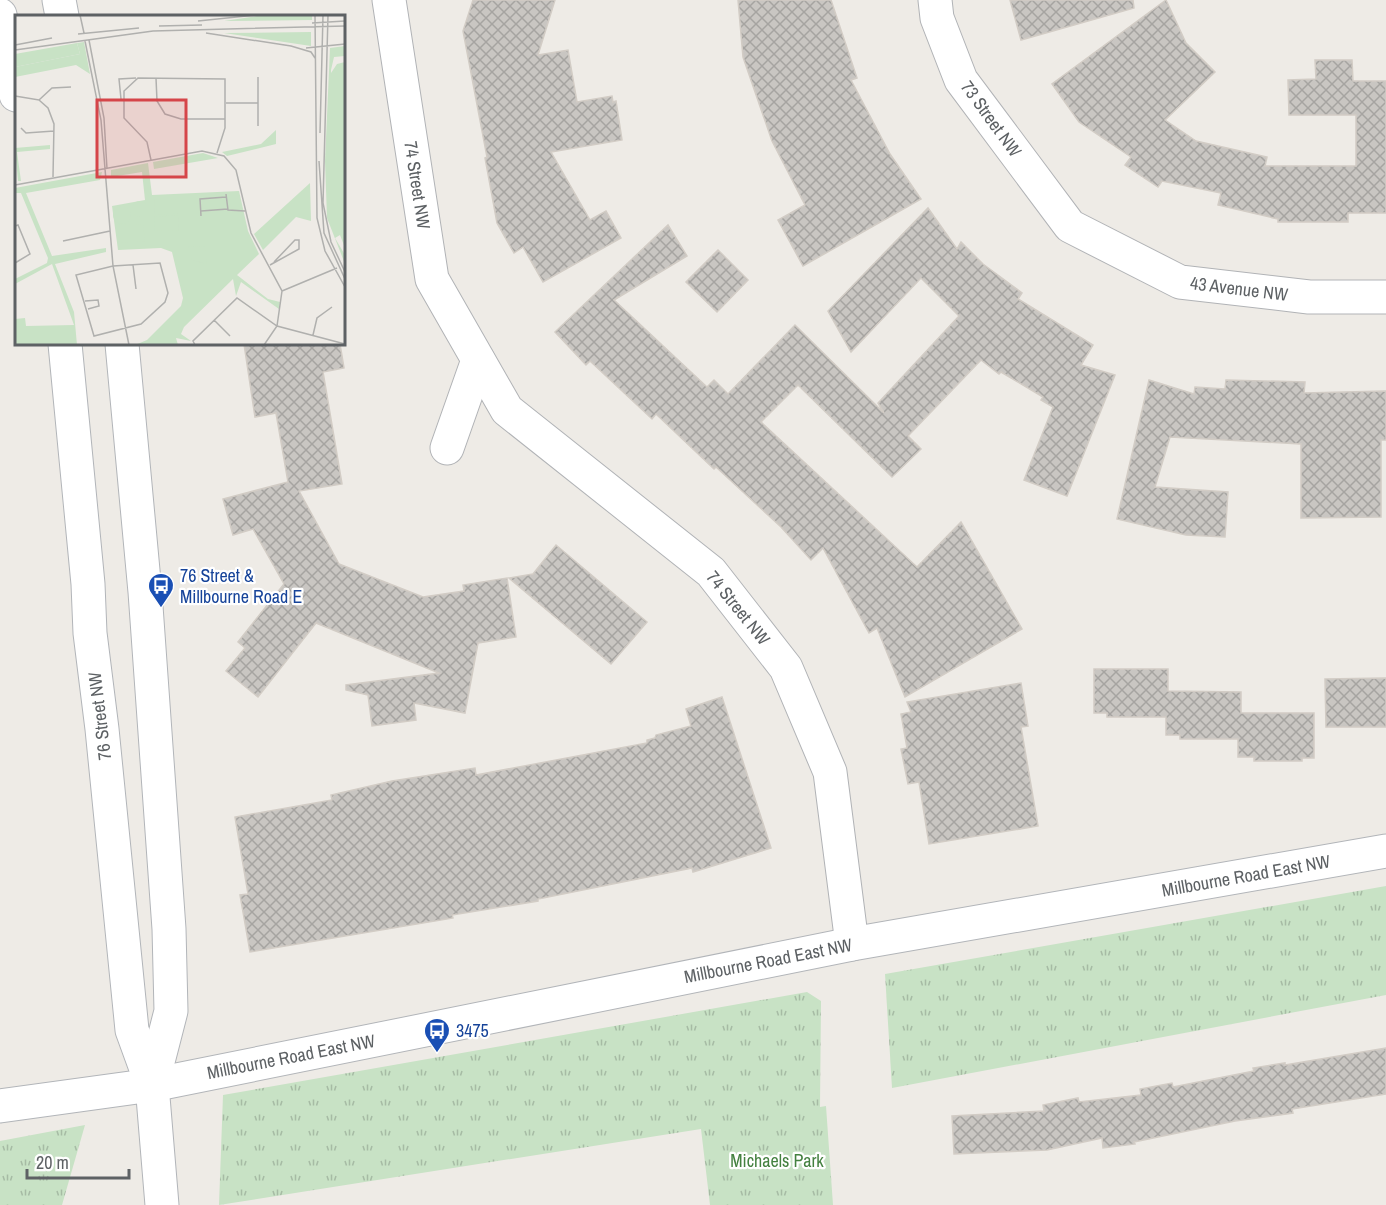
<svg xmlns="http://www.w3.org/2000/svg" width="1386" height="1205" viewBox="0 0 1386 1205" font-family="'Archivo Narrow',sans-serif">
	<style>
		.grass { fill: url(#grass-tufts) }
		.building { fill: url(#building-cross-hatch); stroke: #d2ccc5; stroke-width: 1.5 }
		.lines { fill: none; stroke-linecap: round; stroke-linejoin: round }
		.street-casing { stroke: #b1b3b6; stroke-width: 35 }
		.secondary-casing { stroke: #b2b5b9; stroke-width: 35 }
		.street { stroke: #fff; stroke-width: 33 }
		.secondary { stroke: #fff; stroke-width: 33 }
		.labels { text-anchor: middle; stroke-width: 4.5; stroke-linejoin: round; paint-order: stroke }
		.street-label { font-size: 18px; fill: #5d6164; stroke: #fff }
		.transit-label { font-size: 18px; fill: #164399; stroke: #fff; text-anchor: start }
		.park-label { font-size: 18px; fill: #448140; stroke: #fff }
		.inset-road { fill: none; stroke: #b0b0ae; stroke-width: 1.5 }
		.view { fill: #d54549; fill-opacity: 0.15; stroke: #d54549; stroke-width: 3 }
		.inset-edge { fill: none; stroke: #5d6164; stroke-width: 3 }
	</style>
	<defs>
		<pattern id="grass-tufts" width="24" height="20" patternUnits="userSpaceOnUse" patternTransform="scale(1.5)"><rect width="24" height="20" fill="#c8e2c5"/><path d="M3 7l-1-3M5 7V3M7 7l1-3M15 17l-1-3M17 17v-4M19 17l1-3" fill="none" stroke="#a6bba4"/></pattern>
		<pattern id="building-cross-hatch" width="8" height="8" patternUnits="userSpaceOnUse" patternTransform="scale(1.5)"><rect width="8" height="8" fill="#c9c6c2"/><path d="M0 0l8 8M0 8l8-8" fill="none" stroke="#a6a4a1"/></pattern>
	</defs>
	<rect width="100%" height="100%" fill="#eeebe6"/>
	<!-- grass -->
	<g class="grass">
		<path d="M1386 886V995L892 1088 885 974Z"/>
		<path d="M807 992 821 1001 820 1107 826 1106 833 1205H710L701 1129 219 1205 223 1095Z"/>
		<path d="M85 1125 62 1205H0V1141Z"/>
	</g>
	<!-- building -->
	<g class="building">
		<path d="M473 0H555L538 55 568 50 577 102 612 96 613 102 616 101 622 140 551 152 590 220 606 211 621 238 543 282 523 247 514 253 497 223 485 158 487 157 463 31Z"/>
		<path d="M738 0H831L857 78 851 80 890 154 921 199 803 266 778 220 805 205 772 141 743 57Z"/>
		<path d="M1010 0H1133L1134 8 1021 40Z"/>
		<path d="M1166 0 1186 43 1215 72 1165 120 1196 141 1267 157 1265 166H1356V115H1289L1288 80 1316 79 1315 60H1352L1353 81H1386V213H1348V222H1278V219L1218 205 1221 193 1162 181 1158 187 1125 165 1131 157 1079 122 1052 84Z"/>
		<path d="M928 208 957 249 961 242 983 264 1022 293 1018 299 1093 345 1081 365 1115 375 1067 496 1024 480 1053 407 1041 400 1043 397 1001 372 999 374 981 360 908 436 921 449 892 477 798 385 761 422 917 567 961 522 1022 629 905 697 877 628 869 633 823 548 811 560 781 527 716 467 714 469 656 414 652 419 590 361 586 365 555 332 668 225 687 256 614 300 707 387 714 380 728 394 795 325 884 413 878 403 959 316 921 278 851 352 828 311Z"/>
		<path d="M718 250 748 280 717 312 686 282Z"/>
		<path d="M244 344H340L344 368 323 372 342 484 299 491 339 564 423 597 464 591 463 585 507 578 516 637 478 643 465 713 414 703 416 720 372 726 368 695 346 690V685L439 673 316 623 258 697 226 671 245 648 238 642 284 584 253 529 233 535 223 499 288 482 276 413 255 417Z"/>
		<path d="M1149 380 1194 394 1195 387 1225 389 1226 380 1305 382 1304 393 1386 391V440H1381V517L1301 518V444L1170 437 1155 487 1228 492 1225 537 1186 535 1117 519Z"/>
		<path d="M556 545 647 622 611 664 509 578 533 574Z"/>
		<path d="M1094 669H1168V691L1241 692V713H1314V758H1302V761H1254V757H1238V739H1180V735H1166V717H1107V713H1094Z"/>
		<path d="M1386 678V727H1326L1325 679Z"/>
		<path d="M1021 683 1028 726 1021 727 1038 826 929 844 919 782 908 784 901 749 907 748 901 714 911 712 907 702Z"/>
		<path d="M722 697 771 848 693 872 692 868 538 899V901L452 915 453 918 250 952 240 895 248 894 235 817 332 800 331 795 392 781 475 768 476 775 647 743V740L655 738 656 735 691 726 686 709Z"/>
		<path d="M1386 1048V1094L1292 1109 1293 1113 1235 1121 1134 1142 1135 1144 1103 1148 1102 1138 1047 1150 954 1154 952 1116 1044 1111 1043 1105 1078 1098 1079 1102 1141 1095 1140 1089 1172 1083 1173 1087 1254 1071 1253 1068 1285 1063V1065Z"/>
	</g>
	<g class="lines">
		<defs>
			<g id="street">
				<path d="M389 0 432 279 507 410 711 572 786 668 830 772 852 944"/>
				<path d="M935 0 937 18 961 80 1070 226 1180 282 1309 297H1386"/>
				<path d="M447 448 478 360"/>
			</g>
			<g id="secondary">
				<path d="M59 0 62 16"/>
				<path d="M0 15 16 95"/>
				<path d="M65 344 88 584 90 633 102 729 132 1030 152 1085 162 1205"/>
				<path d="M122 344 145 592 169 929 171 1011 152 1085"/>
				<path d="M0 1106 152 1085 852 944 1386 851"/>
			</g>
		</defs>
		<!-- street casing -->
		<use href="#street" class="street-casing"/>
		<!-- secondary casing -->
		<use href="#secondary" class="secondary-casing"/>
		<!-- street -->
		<use href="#street" class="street"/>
		<!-- secondary -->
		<use href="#secondary" class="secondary"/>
	</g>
	<!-- icons -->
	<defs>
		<symbol id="bus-pin" viewBox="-11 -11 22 30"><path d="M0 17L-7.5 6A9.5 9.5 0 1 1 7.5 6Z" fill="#1a4fb4" stroke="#fff"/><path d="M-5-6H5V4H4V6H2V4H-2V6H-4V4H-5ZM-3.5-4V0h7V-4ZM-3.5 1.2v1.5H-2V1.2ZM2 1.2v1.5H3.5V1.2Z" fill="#fff"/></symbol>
	</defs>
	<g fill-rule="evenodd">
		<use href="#bus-pin" x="146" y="571" width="30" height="40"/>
		<use href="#bus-pin" x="422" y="1016" width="30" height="40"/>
	</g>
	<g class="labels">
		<!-- street labels -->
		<g class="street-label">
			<text transform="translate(991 119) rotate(54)" y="6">73 Street NW</text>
			<text transform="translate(417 185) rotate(81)" y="6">74 Street NW</text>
			<text transform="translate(1239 289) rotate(7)" y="6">43 Avenue NW</text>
			<text transform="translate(738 608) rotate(51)" y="6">74 Street NW</text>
			<text transform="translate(100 716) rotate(-97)" y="6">76 Street NW</text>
			<text transform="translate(1246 876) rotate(-10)" y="6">Millbourne Road East NW</text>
			<text transform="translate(768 961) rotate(-11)" y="6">Millbourne Road East NW</text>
			<text transform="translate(291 1057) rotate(-11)" y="6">Millbourne Road East NW</text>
		</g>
		<!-- transit labels -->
		<g class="transit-label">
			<text x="180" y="582">76 Street &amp;<tspan x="180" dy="21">Millbourne Road E</tspan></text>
			<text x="456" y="1037">3475</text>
		</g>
		<!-- park labels -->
		<g class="park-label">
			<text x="777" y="1167">Michaels Park</text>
		</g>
	</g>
	<!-- overview -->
	<g transform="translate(15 15)">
		<rect width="330" height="330" fill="#eeebe6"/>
		<path d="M249 0H297V5L209 6ZM296 17V31L209 18ZM69 27 75 59 61 50 0 62V52L65 39 62 28ZM330 31V41L319 42 316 55V58L322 49 330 47V233L325 220 320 223 330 240V249L312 203 310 146 315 33ZM261 115V129L212 141 207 137 246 129ZM35 130V134L2 137 6 166H3L0 133ZM188 138 203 143 139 154 138 147ZM133 148 137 180 224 176 233 216 244 239 222 260 253 284 265 287 264 294 226 267 221 281 218 264 169 312 166 319 176 326 161 323 163 330H120L132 325 166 291 168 283 157 237 146 233 103 235 97 191 130 185 127 157 96 162V155ZM87 157 85 165 11 178 37 241 91 233V237L40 249 59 297 62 330H0V304L10 303 11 311 59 310 37 249 0 269V264L32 248 33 243 6 178H0V173ZM295 168 296 206 281 202 248 235 239 219Z" fill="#c8e2c5"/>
		<path d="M62 28 65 39 0 52V39Z" fill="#c8e2c5"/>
		<path d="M163 184V198L140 200 139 185ZM117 194a8 8 0 1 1 16 0a8 8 0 1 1-16 0ZM98 200a9 9 0 1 1 18 0a9 9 0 1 1-18 0ZM163 200 164 215 140 216 139 202ZM128 209 130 226 105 228 104 210ZM173 231 190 232 192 249 177 245Z" fill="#c8e2c5"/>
		<path class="inset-road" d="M65 0 69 18M300 0 302 203 310 236 330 272M313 0 308 188 316 227 330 257M183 6 242 0M297 8 330 6M144 11 187 10M191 18 276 31 296 37 300 43M63 19 124 13M74 25 89 103 92 154M70 26 86 105 98 251 114 330M0 30 37 23M291 33 330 29M0 35 138 16 330 11M243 62V111M141 63 142 86 150 99 166 104H210M0 81 24 85 37 73 56 72M106 84 104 64 121 63M24 85 33 93 39 109 38 162M211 88H243M6 113 11 118 39 116M305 118 308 0M136 145 132 127 109 103V76L123 63 210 64V113L202 138M304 146 309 218 330 264M0 170 187 136 209 141 221 155 236 218 267 276 262 311 249 330M211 179 213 195 230 196M186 196 213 194M186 201 185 184 211 182M0 211 3 210 15 239 0 248M48 226 95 216M145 248 153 278 150 287 126 309 79 321 61 260 98 251ZM118 250 121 274M255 250 284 234V225H280L259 247M267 276 322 253M70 286 83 285 84 291 73 294M199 305 215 321M298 320 302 303 317 292M180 330 178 326 222 283 262 311 330 329"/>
		<path class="view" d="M82 85H171V162H82Z"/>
		<rect width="330" height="330" class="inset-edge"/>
	</g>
	<!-- scale -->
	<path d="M27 1169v9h102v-9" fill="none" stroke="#5d6164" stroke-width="3"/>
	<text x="36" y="1169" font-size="18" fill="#5d6164" stroke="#ffffff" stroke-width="4.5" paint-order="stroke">20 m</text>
</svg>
